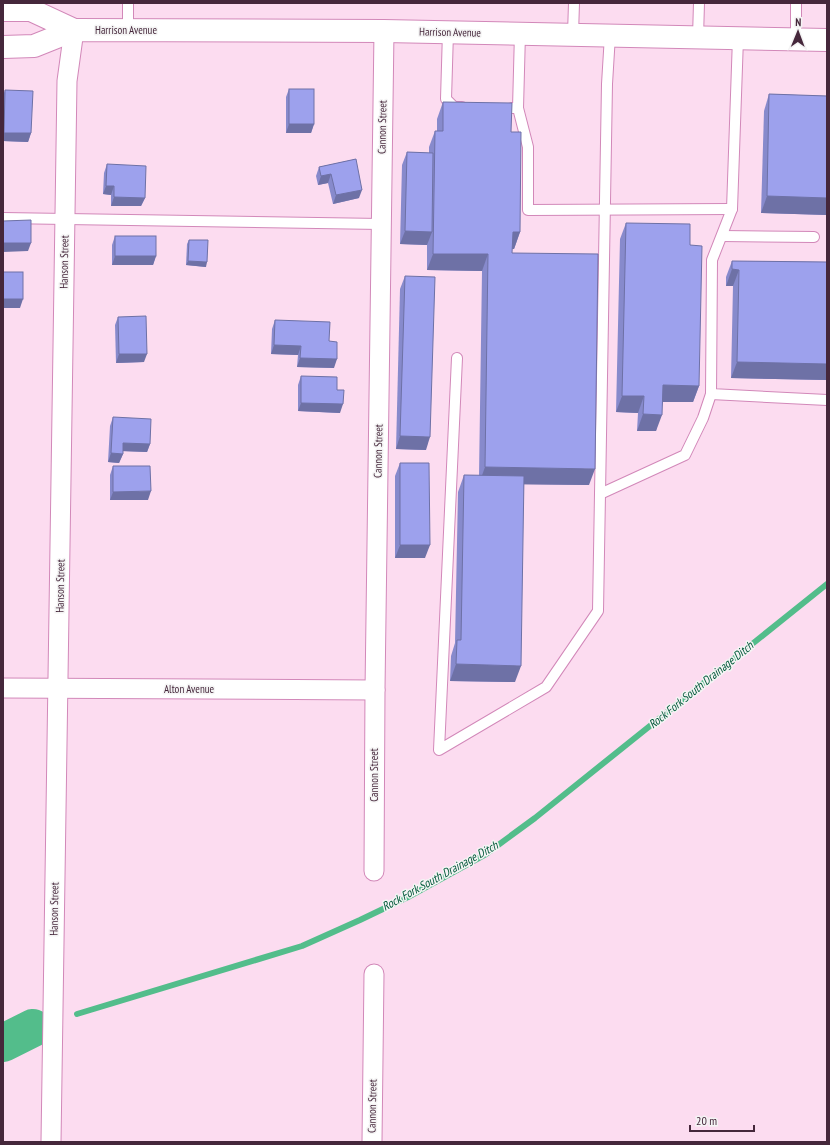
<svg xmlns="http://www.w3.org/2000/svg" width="830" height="1145" viewBox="0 0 830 1145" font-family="'PT Sans Narrow',sans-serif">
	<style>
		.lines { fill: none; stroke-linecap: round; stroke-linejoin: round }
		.stream { stroke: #53bd8b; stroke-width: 6 }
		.river { stroke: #53bd8b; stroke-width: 38 }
		.service-casing { stroke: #d288b9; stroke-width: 12 }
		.minor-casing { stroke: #d288b9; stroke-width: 21 }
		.primary-casing { stroke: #d288b9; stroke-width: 24 }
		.service { stroke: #fff; stroke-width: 10 }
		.minor { stroke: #fff; stroke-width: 19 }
		.primary { stroke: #fff; stroke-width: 22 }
		.wall { fill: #878acc }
		.shaded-wall { fill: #6e71a6 }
		.building { fill: #9da1ed; stroke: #6e71a6 }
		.labels { text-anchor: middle; stroke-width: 3; stroke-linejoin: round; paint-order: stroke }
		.street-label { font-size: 11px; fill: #45273b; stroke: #f4f4f4 }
		.water-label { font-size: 12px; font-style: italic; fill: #005839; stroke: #f4f4f4 }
	</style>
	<rect width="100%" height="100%" fill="#fcdcf0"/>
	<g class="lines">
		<!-- stream -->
		<path class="stream" d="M77 1014 302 946 360 920 408 897 486 854 535 818 827 584"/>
		<!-- river -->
		<path class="river" d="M3 1043 33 1028"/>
		<defs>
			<g id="service">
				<path d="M128 30V3"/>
				<path d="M448 32 446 99 454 107H462"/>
				<path d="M573 34 574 3"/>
				<path d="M698 37 699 3"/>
				<path d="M738 38 732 209 712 260 711 394 827 400"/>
				<path d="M796 39V3"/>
				<path d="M512 108H518L520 33"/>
				<path d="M518 108 528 147V210L732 209"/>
				<path d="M3 218 381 224"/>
				<path d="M722 236 814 237"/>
				<path d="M457 358 439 750 546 687 598 611 607 84 610 35"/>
				<path d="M600 494 685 455 703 418 711 394"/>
			</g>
			<g id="minor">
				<path d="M3 688 375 690"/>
				<path d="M374 871 375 690 384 31"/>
				<path d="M51 1142 67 81 74 30"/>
				<path d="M372 1142 374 974"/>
			</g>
			<g id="primary">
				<path d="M3 10H31L74 30"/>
				<path d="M3 47 34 46 74 30 384 31 827 40"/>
			</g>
		</defs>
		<!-- service casing -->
		<use href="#service" class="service-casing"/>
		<!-- minor casing -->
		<use href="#minor" class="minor-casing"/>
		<!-- primary casing -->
		<use href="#primary" class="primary-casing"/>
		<!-- service -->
		<use href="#service" class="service"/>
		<!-- minor -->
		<use href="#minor" class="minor"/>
		<!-- primary -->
		<use href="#primary" class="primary"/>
	</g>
	<!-- wall -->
	<g class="wall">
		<path d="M289 89 314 124 311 133H286V97Z"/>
		<path d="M5 90 31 133 28 142 3 141V96Z"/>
		<path d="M769 94 827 96V215L761 213 764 111Z"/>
		<path d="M443 102 511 132 520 232 514 249H512V253L589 485 524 484 515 682 450 681 451 656 455 643 458 492 464 475 479 476 482 271 427 270V245L400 244 402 165 407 152 429 153V147L435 131H437V119Z"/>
		<path d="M356 159 359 198 333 204 328 183 318 185 316 176 319 167Z"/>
		<path d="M107 164 145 198 141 206H111V195L103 194 104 173Z"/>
		<path d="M626 223 699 386 693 402H663L656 431H637L638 413 616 412 620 239Z"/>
		<path d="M115 236 156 256 153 265H112V245Z"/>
		<path d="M189 240 206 267 186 265 187 244Z"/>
		<path d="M732 261 827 262V380L731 378 733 286H726V277Z"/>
		<path d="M405 276 426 450 396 449 400 289Z"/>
		<path d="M118 317 144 362 116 363 115 325Z"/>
		<path d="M275 320 329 341 334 368 297 367 298 355 271 354 272 329Z"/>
		<path d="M301 376 337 390 340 413 298 411V385Z"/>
		<path d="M113 417 150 444 147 452 123 451V454L119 463 108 462 110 426Z"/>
		<path d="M400 463 425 558H395V476Z"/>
		<path d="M113 466 148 500H110V475Z"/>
	</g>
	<!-- shaded-wall -->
	<g class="shaded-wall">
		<path d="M289 124H314L311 133H286Z"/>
		<path d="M4 133H31L28 142 3 141V135Z"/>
		<path d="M331 174 328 183 318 185 321 176Z"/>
		<path d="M106 186H114L111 195 103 194Z"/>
		<path d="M362 190 359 198 333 204 336 195Z"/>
		<path d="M767 196 827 198V215L761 213Z"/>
		<path d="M114 197 145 198 141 206H111Z"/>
		<path d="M405 231 432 232 427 245 400 244Z"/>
		<path d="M513 232H520L514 249 507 248Z"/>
		<path d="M3 243H31L28 251 3 252Z"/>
		<path d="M433 254H488L482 271 427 270Z"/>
		<path d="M115 256H156L153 265H112Z"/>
		<path d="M188 261 207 262 206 267 186 265Z"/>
		<path d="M732 269 739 270 733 286H726Z"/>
		<path d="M3 299H23L20 308H3Z"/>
		<path d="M274 345 301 346 298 355 271 354Z"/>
		<path d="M119 354H147L144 362 116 363Z"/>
		<path d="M300 358 337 359 334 368 297 367Z"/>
		<path d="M737 362 827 364V380L731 378Z"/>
		<path d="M663 385 699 386 693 402H657Z"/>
		<path d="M622 396H644L638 413 616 412Z"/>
		<path d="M301 403 343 404 340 413 298 411Z"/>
		<path d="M643 414 662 415 656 431H637Z"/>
		<path d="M400 436 430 437 426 450 396 449Z"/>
		<path d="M123 443 150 444 147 452 120 451Z"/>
		<path d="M111 453 123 454 119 463 108 462Z"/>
		<path d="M485 467 595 469 589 485 479 484Z"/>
		<path d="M151 491 148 500H110L113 492Z"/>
		<path d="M400 545H430L425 558H395Z"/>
		<path d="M456 664 521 666 515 682 450 681Z"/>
	</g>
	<!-- building -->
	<g class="building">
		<rect x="289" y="89" width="25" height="35"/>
		<path d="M5 90 33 91 31 133H4Z"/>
		<path d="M769 94 827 96V198L767 196Z"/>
		<path d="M443 102 512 103 511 132H521L520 232H513L512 253 598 254 595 469 485 467 488 254H433L435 131H443Z"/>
		<path d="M407 152 433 153 432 232 405 231Z"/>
		<path d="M356 159 362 190 336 195 331 174 321 176 319 167Z"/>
		<path d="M107 164 146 166 145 198 114 197V186H106Z"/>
		<path d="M31 220V243H3V221Z"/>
		<path d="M626 223 690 224V245L702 246 699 386 663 385 662 415 643 414 644 396H622Z"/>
		<rect x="115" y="236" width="41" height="20"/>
		<path d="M189 240H208L207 262 188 261Z"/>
		<path d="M732 261 827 262V364L737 362 739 270 732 269Z"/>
		<rect x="3" y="272" width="20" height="27"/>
		<path d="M405 276 435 277 430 437 400 436Z"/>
		<path d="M146 316 147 354H119L118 317Z"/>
		<path d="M275 320 330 322 329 341 337 342V359L300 358 301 346 274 345Z"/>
		<path d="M301 376 337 377V390H344L343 404 301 403Z"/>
		<path d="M113 417 151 419 150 444 123 443V454L111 453Z"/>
		<path d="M400 463H429L430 545H400Z"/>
		<path d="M113 466H150L151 491 113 492Z"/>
		<path d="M464 475 524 476 521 666 456 664 457 640H461Z"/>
	</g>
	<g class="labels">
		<!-- street labels -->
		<g class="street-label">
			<text x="126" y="34">Harrison Avenue</text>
			<text transform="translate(450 32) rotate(1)" y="4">Harrison Avenue</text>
			<text transform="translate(382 127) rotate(-89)" y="4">Cannon Street</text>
			<text transform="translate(64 262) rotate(-89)" y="4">Hanson Street</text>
			<text transform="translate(378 451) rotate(-89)" y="4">Cannon Street</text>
			<text transform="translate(60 586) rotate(-89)" y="4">Hanson Street</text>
			<text x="189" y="693">Alton Avenue</text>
			<text transform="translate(374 775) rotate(-90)" y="4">Cannon Street</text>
			<text transform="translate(54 909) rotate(-89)" y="4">Hanson Street</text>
			<text transform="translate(372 1106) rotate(-89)" y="4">Cannon Street</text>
		</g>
		<!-- water labels -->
		<g class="water-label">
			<text transform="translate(701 685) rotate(-39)" y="4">Rock Fork South Drainage Ditch</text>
			<text transform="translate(440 876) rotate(-29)" y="4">Rock Fork South Drainage Ditch</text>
		</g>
	</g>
	<!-- border -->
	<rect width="830" height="1145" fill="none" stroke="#45273b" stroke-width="8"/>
	<!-- north arrow -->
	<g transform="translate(798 32) rotate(1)" stroke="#f4f4f4" stroke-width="3" paint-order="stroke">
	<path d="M0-3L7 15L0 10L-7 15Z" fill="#45273b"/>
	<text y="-6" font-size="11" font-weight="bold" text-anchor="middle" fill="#45273b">N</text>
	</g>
	<!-- scale -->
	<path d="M690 1125v6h64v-6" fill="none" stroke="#45273b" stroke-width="2"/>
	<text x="696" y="1125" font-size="12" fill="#45273b" stroke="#f4f4f4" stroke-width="3" paint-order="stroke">20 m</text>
</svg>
